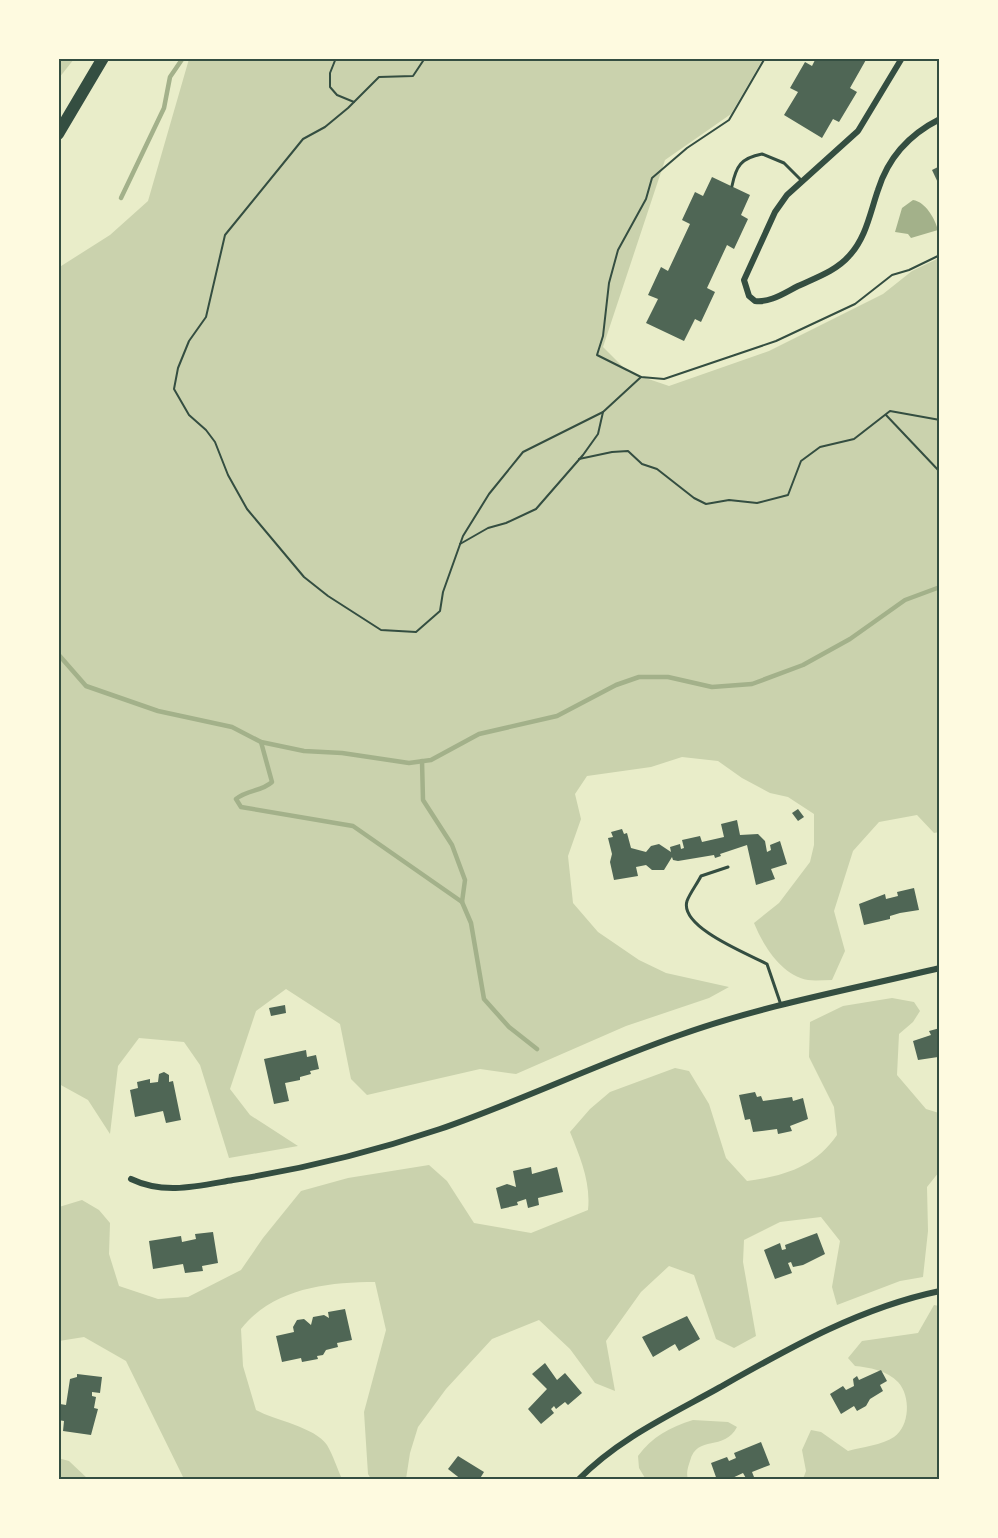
<svg xmlns="http://www.w3.org/2000/svg" width="998" height="1538" viewBox="0 0 998 1538" font-family="Bitter,serif">
	<style>
		.green { fill: #cad2ad }
		.water { fill: #a3b18a }
		.lines { fill: none; stroke-linecap: round; stroke-linejoin: round }
		.stream { stroke: #a3b18a; stroke-width: 4.5 }
		.building { fill: #4f6655 }
		.path { stroke: #344e41; stroke-width: 2 }
		.service { stroke: #344e41; stroke-width: 3 }
		.minor { stroke: #344e41; stroke-width: 6 }
		.motorway { stroke: #344e41; stroke-width: 12 }
		.neatline { fill: none; stroke: #344e41; stroke-width: 2 }
	</style>
	<rect width="100%" height="100%" fill="#e9edc9"/>
	<!-- green -->
	<g class="green">
		<path d="M59 58 74 59 59 78 58 59Z"/>
		<path d="M189 59H763L731 114 665 160 603 347 628 372 669 386 769 351 883 294 912 271 939 258V832L934 833 917 815 879 822 853 851 834 911 845 951 832 980C824 980 815 981 808 980 781 975 763 945 754 923L779 903 810 862 814 845V814L788 797 770 793 742 778 718 761 682 757 651 767 587 776 575 794 581 819 568 856 573 903 598 932 639 960 666 973 729 987 709 998 626 1026 516 1074 480 1069 367 1095 351 1079 340 1024 286 989 256 1011 230 1089 250 1115 298 1146 229 1158 200 1065 184 1042 139 1038 118 1066 110 1134 88 1100 59 1084 58 268 110 235 148 201Z"/>
		<path d="M892 998 914 1002 920 1011 913 1022 899 1034 897 1075 926 1109 939 1113V1172L927 1187 928 1231 923 1277 900 1281 837 1305 832 1287 840 1241 821 1217 780 1222 744 1240 743 1262 756 1336 734 1348 716 1339 694 1275 669 1266 641 1292 606 1341 615 1391 595 1383 570 1349 539 1320 492 1339 446 1389 418 1427 410 1453 406 1479H371L368 1474 364 1412 386 1330 375 1282C326 1282 272 1289 241 1329L243 1366 256 1410C274 1420 315 1427 327 1445 333 1455 337 1468 342 1479H184L126 1361 84 1337 59 1341V1207L82 1200 99 1210 110 1223 109 1254 119 1286 158 1299 188 1297 241 1270 263 1238 301 1191 348 1178 429 1165 447 1181 474 1223 531 1233 588 1210C591 1182 580 1157 570 1132L590 1109 610 1092 675 1068 689 1071 709 1104 726 1158 747 1181C784 1176 815 1167 837 1135L834 1107 809 1057 810 1022 843 1006Z"/>
		<path d="M934 1305 939 1306V1479H803L806 1471 802 1450 811 1430 821 1432 848 1451C862 1447 882 1445 894 1437 910 1426 911 1396 898 1382 888 1371 868 1367 855 1366L848 1358 862 1341 918 1333Z"/>
		<path d="M693 1420 728 1422 737 1427C724 1452 697 1434 690 1461 688 1467 686 1473 688 1479L645 1478 639 1468 638 1456C652 1437 670 1427 693 1420Z"/>
		<path d="M58 1458 69 1461 88 1479H59Z"/>
	</g>
	<!-- water -->
	<path class="water" d="M913 200C926 202 935 219 938 230L911 238 908 234 895 232 902 208Z"/>
	<g class="lines">
		<!-- stream -->
		<g class="stream">
			<path d="M121 198 164 108 170 77 183 58"/>
			<path d="M58 654 86 686 158 711 232 727 261 742 304 751 342 753 409 763 431 760 479 734 557 716 616 685 639 677H668L712 687 752 684 803 665 850 639 905 600 940 587"/>
			<path d="M261 742 272 782C261 792 248 789 236 799L241 807 353 826 462 902"/>
			<path d="M422 761 423 800 452 845 465 880 462 902 471 923 484 999 509 1027 537 1049"/>
		</g>
	</g>
	<!-- building -->
	<g class="building">
		<path d="M816 58H867L850 88 857 92 839 122 833 119 822 138 784 115 798 92 790 88 805 62 812 66Z"/>
		<path d="M940 166V187L932 170Z"/>
		<path d="M712 177 750 195 741 215 748 219 734 249 727 245 707 288 715 292 701 322 695 319 684 341 646 323 658 299 648 295 661 267 668 271 690 224 682 220 695 192 703 196Z"/>
		<path d="M798 809 804 817 798 821 792 813Z"/>
		<path d="M737 820 740 835 758 834 765 841 767 852 771 850 770 845 780 841 787 864 771 869 775 879 756 885 747 845 720 854 721 856 715 858 714 855 678 861 673 860 672 857 664 870H652L646 865 636 867 638 876 614 880 610 862 612 854 608 838 613 837 611 832 622 829 624 834 627 833 631 848 646 852 651 846 659 844 671 852 670 847 680 844 681 849 684 848 682 840 700 836 702 842 724 837 721 824Z"/>
		<path d="M914 888 919 910 900 913 890 916V919L864 925 859 904 885 894 886 899 898 896 897 892Z"/>
		<path d="M285 1005 286 1013 271 1016 269 1008Z"/>
		<path d="M940 1028 938 1057 918 1060 913 1041 931 1035 929 1031Z"/>
		<path d="M306 1050 307 1057 316 1055 319 1069 310 1071 311 1074 300 1077V1080L285 1083 289 1101 274 1104 264 1059Z"/>
		<path d="M164 1072 169 1075V1082L173 1081 181 1120 166 1123 163 1111 135 1117 130 1090 138 1088 137 1082 150 1079V1083L158 1082 159 1074Z"/>
		<path d="M755 1092 757 1097 761 1096 763 1101 792 1097 793 1101 803 1098 808 1119 790 1126 792 1131 778 1134 777 1129 753 1132 750 1119 745 1120 739 1095Z"/>
		<path d="M531 1167 532 1174 557 1167 563 1192 538 1198 539 1205 528 1208 526 1199 517 1202 518 1205 501 1209 496 1188 507 1184 516 1187 513 1171Z"/>
		<path d="M213 1232 218 1263 202 1266 203 1271 185 1273 183 1264 153 1269 149 1241 181 1236 182 1242 196 1239 195 1234Z"/>
		<path d="M817 1233 825 1254 803 1265 793 1267 791 1262 788 1263 792 1273 775 1279 764 1250 780 1243 782 1250 786 1249 785 1245Z"/>
		<path d="M345 1309 352 1340 337 1343 338 1347 326 1350 323 1355 317 1356 318 1359 302 1362 301 1358 282 1362 276 1336 294 1332 293 1327 297 1320 304 1319 311 1325 313 1317 324 1315 329 1318 328 1312Z"/>
		<path d="M687 1316 700 1339 679 1351 675 1344 653 1357 642 1337Z"/>
		<path d="M545 1363 557 1380 565 1373 582 1393 568 1405 565 1402 556 1409 554 1406 551 1409 554 1413 541 1424 528 1409 547 1389 532 1374Z"/>
		<path d="M881 1370 887 1381 880 1385 883 1391 870 1399 866 1406 857 1411 854 1406 841 1414 830 1394 843 1386 846 1390 854 1386 853 1379 857 1376 859 1380Z"/>
		<path d="M77 1374 102 1377 100 1393 92 1392V1396L96 1397 94 1408 98 1409 91 1435 63 1431 64 1421 58 1420 60 1404 66 1405 70 1379 77 1377Z"/>
		<path d="M761 1442 770 1465 752 1472 754 1477 747 1480 743 1473 728 1480H717L711 1463 727 1457 729 1461 736 1458 734 1453Z"/>
		<path d="M458 1456 484 1472 479 1480H462L448 1469Z"/>
	</g>
	<g class="lines">
		<!-- path -->
		<g class="path">
			<path d="M336 58 330 73V87L337 95 354 102"/>
			<path d="M425 58 413 76 379 77 348 108 325 127 303 139 225 235 206 317 189 341 178 368 174 389 189 415 206 430 215 442 228 475 247 509 304 577 328 596 381 630 416 632 440 611 443 592 463 536 489 494 523 452 603 412 641 377"/>
			<path d="M765 58 729 120 687 148 652 178 646 199 618 250 609 283 603 336 597 355 641 377 664 379 776 341 855 304 892 275 909 270 940 255"/>
			<path d="M886 415 940 472"/>
			<path d="M579 459 612 452 628 451 642 464 657 469 694 498 706 504 729 500 757 503 788 495 801 461 820 447 854 439 890 411 940 420"/>
			<path d="M460 544 488 528 506 523 536 509 583 455 598 434 603 412"/>
		</g>
		<!-- service -->
		<g class="service">
			<path d="M732 186C736 166 741 158 762 154L784 163 801 180"/>
			<path d="M728 867 701 876C697 884 690 893 687 901 679 927 748 954 767 964L781 1005"/>
		</g>
		<!-- minor -->
		<g class="minor">
			<path d="M902 58 858 131 787 195 775 212 744 280 749 296 755 301C770 303 784 293 798 286 815 278 836 271 849 256 866 238 870 213 878 190 888 158 910 134 940 119"/>
			<path d="M131 1179C164 1195 198 1186 233 1180 304 1169 372 1152 440 1129 521 1101 599 1063 680 1035 764 1005 853 989 940 968"/>
			<path d="M578 1480C617 1440 666 1417 715 1390 786 1350 858 1308 940 1291"/>
		</g>
		<!-- motorway -->
		<path class="motorway" d="M58 134 103 58"/>
	</g>
	<!-- border -->
	<rect width="998" height="1538" fill="none" stroke="#fefae0" stroke-width="120"/>
	<rect x="60" y="60" width="878" height="1418" class="neatline"/>
</svg>
